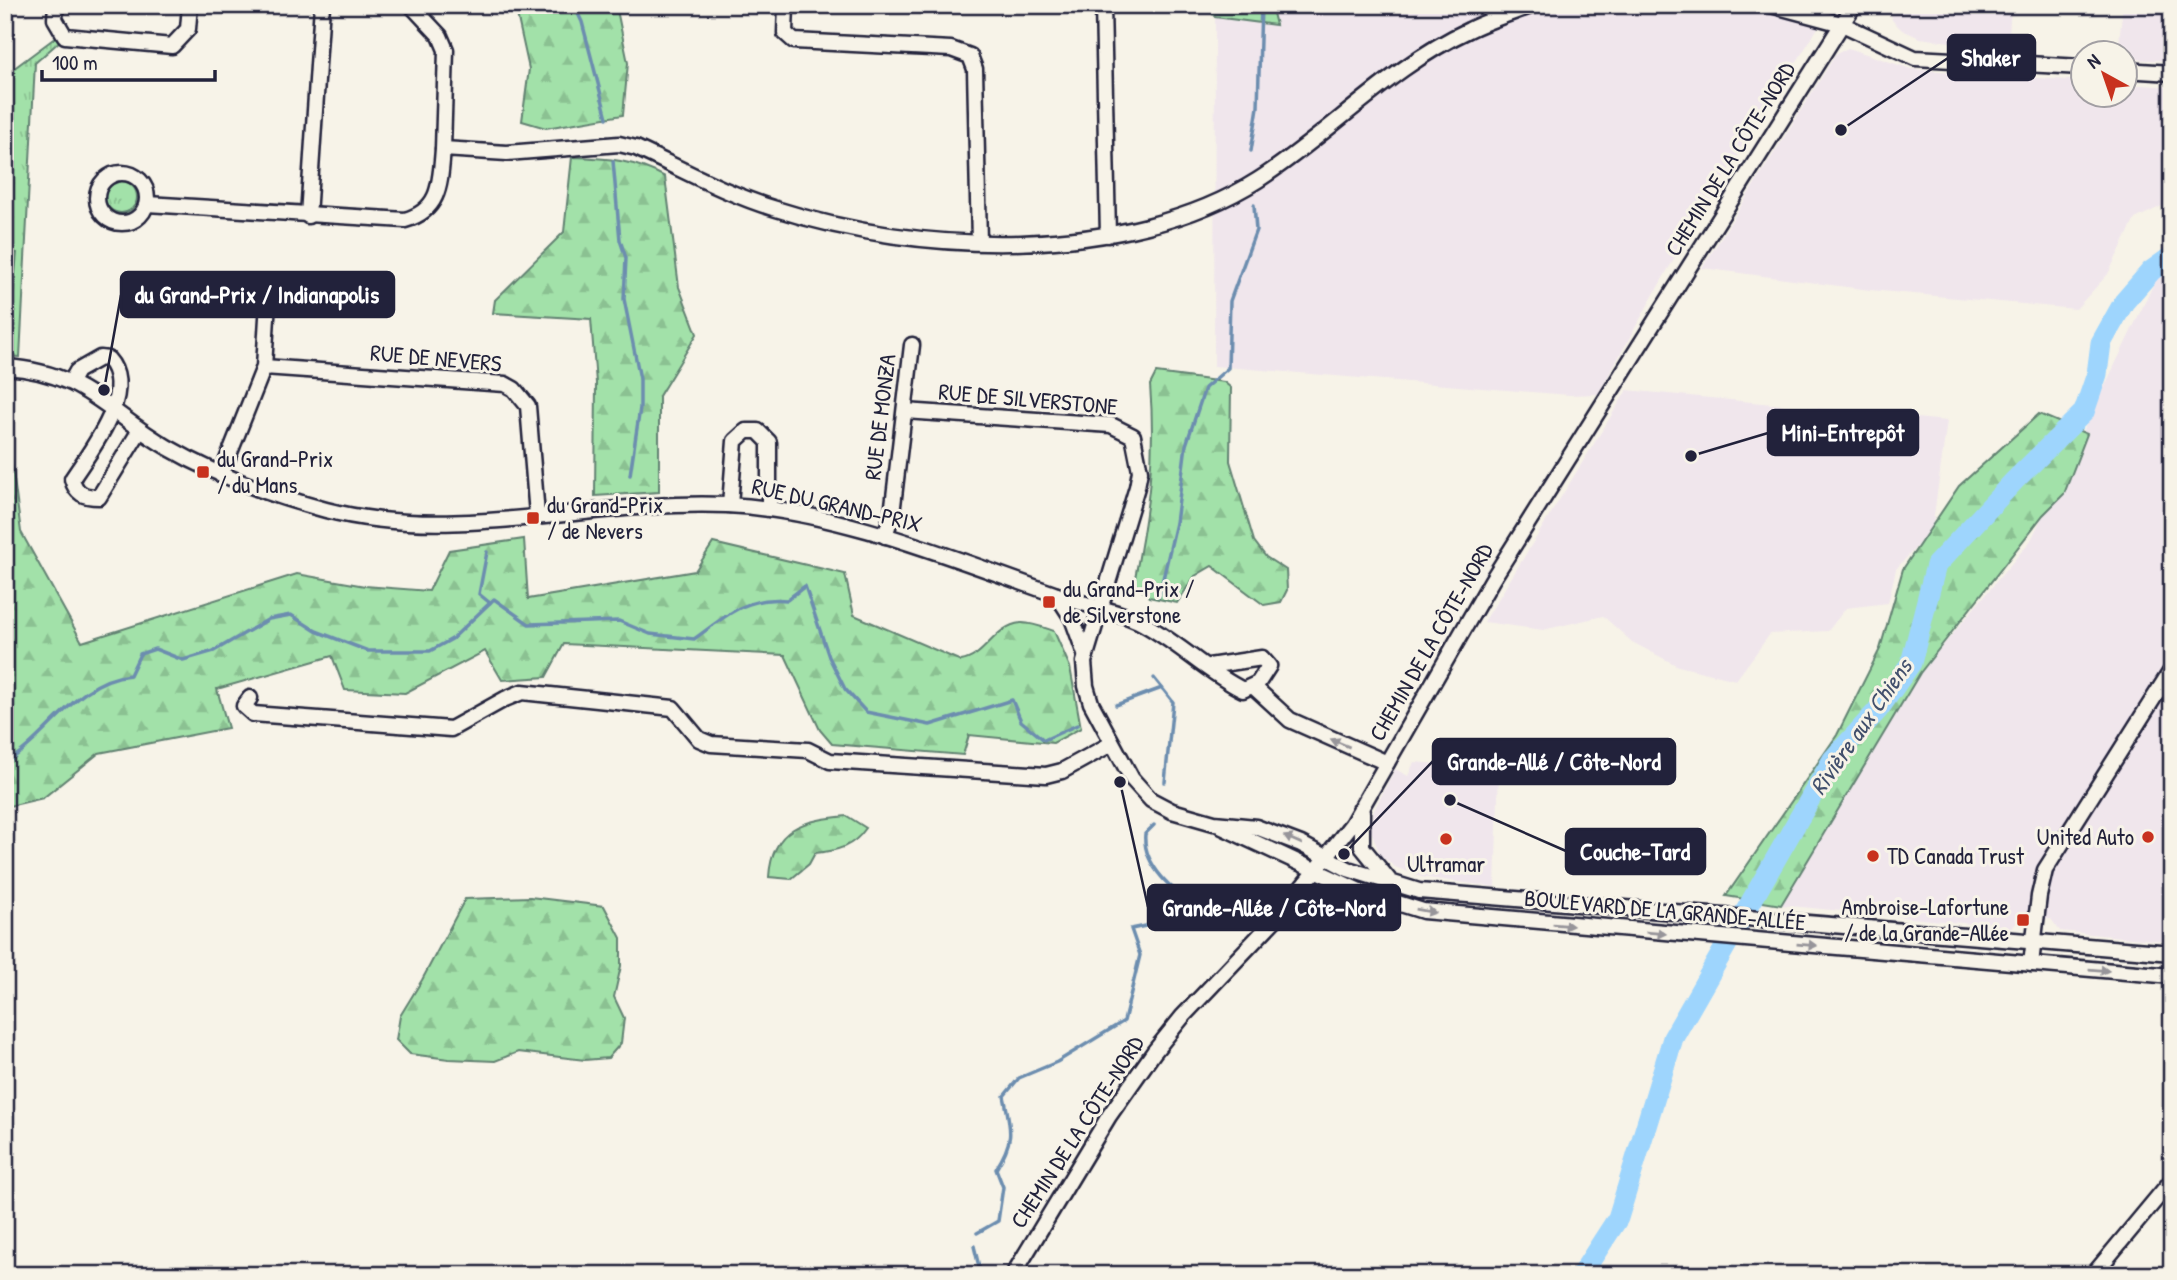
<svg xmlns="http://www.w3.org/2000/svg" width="2177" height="1280" viewBox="0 0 2177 1280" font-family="'Patrick Hand',sans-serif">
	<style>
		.built { fill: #f0e6ec }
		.grass { fill: url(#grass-tufts); stroke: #628272; stroke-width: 2 }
		.forest { fill: url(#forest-firs); stroke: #628272; stroke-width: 2 }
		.pitch { fill: #a2e1a9; stroke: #628272; stroke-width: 2 }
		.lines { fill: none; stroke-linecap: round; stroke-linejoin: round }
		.stream { stroke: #6c8daf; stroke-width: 3.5 }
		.river { stroke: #9ed5fd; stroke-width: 21 }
		.minor-casing { stroke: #22223b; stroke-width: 19 }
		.minor { stroke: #f7f3e8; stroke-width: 14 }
		.oneway { fill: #97959a }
		.poi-dot { fill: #c8321e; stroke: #f7f3e8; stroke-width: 2.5 }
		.labels { text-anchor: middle; stroke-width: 6; stroke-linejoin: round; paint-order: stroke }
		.street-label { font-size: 23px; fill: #22223b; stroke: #f7f3e8 }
		.poi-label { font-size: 23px; fill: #22223b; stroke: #f7f3e8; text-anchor: start }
		.water-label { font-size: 24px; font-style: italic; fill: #414f6c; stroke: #f7f3e8 }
		.leader { fill: none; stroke: #22223b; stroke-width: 2.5 }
		.callout-dot { fill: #22223b; stroke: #f7f3e8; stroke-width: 2.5 }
		.callout { fill: #22223b; stroke: #22223b; stroke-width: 2.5 }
		.callout-label { font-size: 24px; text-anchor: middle; font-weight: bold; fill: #fff }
	</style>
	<defs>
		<pattern id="grass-tufts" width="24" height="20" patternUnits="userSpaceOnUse" patternTransform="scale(1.75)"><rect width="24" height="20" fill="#a2e1a9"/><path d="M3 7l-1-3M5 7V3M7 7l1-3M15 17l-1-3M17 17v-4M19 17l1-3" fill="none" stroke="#8bc192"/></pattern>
		<pattern id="forest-firs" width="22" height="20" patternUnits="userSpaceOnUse" patternTransform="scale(1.75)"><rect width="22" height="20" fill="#a2e1a9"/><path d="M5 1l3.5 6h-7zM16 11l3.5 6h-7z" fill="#8bc192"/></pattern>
	</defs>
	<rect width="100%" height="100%" fill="#f7f3e8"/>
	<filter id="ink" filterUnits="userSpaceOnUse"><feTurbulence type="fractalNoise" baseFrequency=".0143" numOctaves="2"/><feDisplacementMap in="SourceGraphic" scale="14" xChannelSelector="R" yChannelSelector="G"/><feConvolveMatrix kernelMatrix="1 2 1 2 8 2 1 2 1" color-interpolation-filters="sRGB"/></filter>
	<g filter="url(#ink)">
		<!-- built -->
		<g class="built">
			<path d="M1271 5H1832L1667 271 1598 394 1569 395 1214 366 1215 17 1275 25Z"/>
			<path d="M1890 5H2011L2008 50 1920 38 1902 30 1892 20Z"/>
			<path d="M2123 5H2172V61L2125 59 2124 52H2118Z"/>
			<path d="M1848 48 1911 69 2082 81V94H2124L2125 84 2172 87V201L2135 219 2108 274 2076 309 1870 290 1702 268 1836 54Z"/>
			<path d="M2172 267V942L2060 931 2051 919 2021 918 2012 928 1781 905 1920 673 2031 540 2157 277Z"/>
			<path d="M1627 390 1947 421 1932 530 1896 569 1888 603 1846 608 1828 631 1770 634 1736 680 1678 666 1632 642 1603 616 1543 630 1484 622Z"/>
			<path d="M1414 762 1499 769 1495 887 1421 877 1395 867 1380 855 1370 828 1373 812 1395 769 1408 776Z"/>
		</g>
		<!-- grass -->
		<g class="grass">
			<path d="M56 37 60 41 35 63 20 357 5 356V75Z"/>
			<circle cx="121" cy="197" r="16"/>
		</g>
		<!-- forest -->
		<g class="forest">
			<path d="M515 5H616L628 63 623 115 546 128 522 121 529 69Z"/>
			<path d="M1206 5H1271L1276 25 1215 17Z"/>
			<path d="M572 157C608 158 634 160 665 177L679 287 697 334 659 396V492L595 496 596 383 591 319 493 313 495 300 564 232Z"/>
			<path d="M1156 373 1224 382 1231 388 1230 461 1254 541 1266 557 1286 570 1287 590 1281 602 1264 605 1212 566 1195 576 1177 603 1149 597 1134 583C1148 513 1156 457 1150 385Z"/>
			<path d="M2039 414 2087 434 2064 494 2043 515 1920 673 1781 905 1726 896 1837 735 1880 649 1903 569 1959 486Z"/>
			<path d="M5 449H10L21 532 82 642 297 574 365 586 429 591 449 550 524 539 528 599 695 571 713 543 845 574 854 615 961 661C986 657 993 626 1021 623 1030 622 1045 628 1054 631L1070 667 1081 728 1053 743 969 735 963 755 832 744 820 730 785 655 564 644 546 677 502 680 485 651 405 693 345 690 332 656 217 689 228 728 99 753 43 798 5 807Z"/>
			<path d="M847 816 866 828C853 847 837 851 815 853L809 864 791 879 769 877C772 827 804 820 847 816Z"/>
			<path d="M530 897 604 906 621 938V966L614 997 624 1018 621 1043 608 1058 585 1060 518 1052 495 1061 449 1059 410 1054 396 1040 400 1016 422 980 465 899Z"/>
		</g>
		<!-- pitch -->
		<path class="pitch" d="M5 252 17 253 9 338H5Z"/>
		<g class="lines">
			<!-- stream -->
			<g class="stream">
				<path d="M574 5 582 22 607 118"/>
				<path d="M1251 151 1258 107 1261 5"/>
				<path d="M613 161 620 240 626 258 624 299 640 379V408L630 475"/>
				<path d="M487 552 479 594 490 603"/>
				<path d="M1159 596 1176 523 1186 445 1205 388 1228 368 1230 301 1256 230 1254 205"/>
				<path d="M1154 678 1162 688"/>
				<path d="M1116 705 1162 688 1173 702 1165 782"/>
				<path d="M5 763C49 737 76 680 130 675L140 654 155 649 183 660 214 651 269 619 291 615 316 631 368 651H430L452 639 494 599 529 624 619 621 650 634 694 639C726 616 745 596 787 600L805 586 829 657 845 689 866 712 930 725 1012 700 1021 721 1044 740 1077 725"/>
				<path d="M977 1233 998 1221 1003 1187 996 1169C1015 1139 1011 1130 1004 1096L1019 1078 1057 1062 1124 1021 1140 955 1131 929 1190 917 1198 909C1174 891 1142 866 1145 834L1154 825"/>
				<path d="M974 1246 981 1275"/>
			</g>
			<!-- river -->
			<path class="river" d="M1581 1275 1618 1218 1673 1038 1833 759 1878 710 1911 663 1936 565 2014 481 2084 412 2097 374 2101 343 2124 302 2151 271 2172 256"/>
			<defs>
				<g id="minor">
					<path d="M56 5 55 19 65 36 172 46 188 29 190 5"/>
					<path d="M411 5 440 36 446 50 443 149"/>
					<path d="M786 5 785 33 794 41 951 49 970 56 975 69 979 242"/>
					<path d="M1103 5 1108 235"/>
					<path d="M1771 5 1842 24 1915 58 2082 67"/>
					<path d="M2124 70 2172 73"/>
					<circle cx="122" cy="198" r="25"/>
					<path d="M147 204 405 220C441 210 440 182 443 149L507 153 619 144 636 148C682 169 726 194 776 209 919 255 1127 263 1258 180 1330 134 1391 66 1469 30 1489 20 1512 13 1533 5"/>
					<path d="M308 216 322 5"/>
					<path d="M5 367C85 372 105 411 167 447 217 476 270 495 326 510 457 544 594 499 727 505 837 510 954 559 1057 595 1083 605 1113 609 1138 621 1176 640 1206 672 1243 690L1258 683 1269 666 1262 658 1209 666"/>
					<path d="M264 367 505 384 514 389 528 406 537 515"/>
					<path d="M72 380 77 371 100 358 108 359C138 392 90 451 72 479 76 494 84 497 99 497L140 430"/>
					<path d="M905 411 1111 425 1133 436 1140 471 1137 487 1084 662 1086 686 1091 703 1132 779 1151 800 1172 811 1214 823 1256 827 1301 844 1348 869 1419 891 2172 953"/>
					<path d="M221 475 264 367 268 301"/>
					<path d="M730 505 735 441 746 431H758L769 442V509"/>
					<path d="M885 536 892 514 912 345"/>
					<path d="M1057 595 1072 618 1085 654"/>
					<path d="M1254 687 1290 720 1387 763"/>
					<path d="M250 698 244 706 253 714 451 729 505 699 522 692 673 708 699 739 711 744 808 750 830 761 1046 775 1062 771 1111 744"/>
					<path d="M1362 812V847L1393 885"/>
					<path d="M1222 827 1362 892 1423 911 2172 976"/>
					<path d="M2031 964 2039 896 2045 870 2172 669"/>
					<path d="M1013 1275 1109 1116 1154 1052 1183 1016 1284 910 1352 824 1492 580 1854 5"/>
					<path d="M2093 1275 2172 1180"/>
				</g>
			</defs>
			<!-- minor casing -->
			<use href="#minor" class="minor-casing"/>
			<!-- minor -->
			<use href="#minor" class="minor"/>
		</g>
		<!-- one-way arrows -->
		<defs><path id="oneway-solid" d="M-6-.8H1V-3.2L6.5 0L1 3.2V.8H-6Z" transform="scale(1.75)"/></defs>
		<g class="oneway">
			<use href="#oneway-solid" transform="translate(1340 743) rotate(-157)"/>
			<use href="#oneway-solid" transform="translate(1293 840) rotate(-157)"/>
			<use href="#oneway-solid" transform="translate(1426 911) rotate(10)"/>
			<use href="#oneway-solid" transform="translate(1563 925) rotate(5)"/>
			<use href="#oneway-solid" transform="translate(1656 933) rotate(5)"/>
			<use href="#oneway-solid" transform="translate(1807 945) rotate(5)"/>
			<use href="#oneway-solid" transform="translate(2099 970) rotate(5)"/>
		</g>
	</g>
	<!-- markers -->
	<g class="poi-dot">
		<rect x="196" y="465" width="14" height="14" rx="3.5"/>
		<rect x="526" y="511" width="14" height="14" rx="3.5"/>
		<rect x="1042" y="595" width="14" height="14" rx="3.5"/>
		<circle cx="2148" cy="837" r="7"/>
		<circle cx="1446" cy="839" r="7"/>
		<circle cx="1873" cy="856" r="7"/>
		<rect x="2016" y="913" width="14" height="14" rx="3.5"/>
	</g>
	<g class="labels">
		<!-- street labels -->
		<g class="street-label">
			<text transform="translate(1730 159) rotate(-58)" y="8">CHEMIN DE LA CÔTE-NORD</text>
			<text transform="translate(436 358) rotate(5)" y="8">RUE DE NEVERS</text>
			<text transform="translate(1028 399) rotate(5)" y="8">RUE DE SILVERSTONE</text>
			<text transform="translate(880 417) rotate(-83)" y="8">RUE DE MONZA</text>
			<text transform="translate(837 505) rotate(13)" y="8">RUE DU GRAND-PRIX</text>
			<text transform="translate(1431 642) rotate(-60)" y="8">CHEMIN DE LA CÔTE-NORD</text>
			<text transform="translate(1665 910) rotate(5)" y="8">BOULEVARD DE LA GRANDE-ALLÉE</text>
			<text transform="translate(1077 1132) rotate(-57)" y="8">CHEMIN DE LA CÔTE-NORD</text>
		</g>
		<!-- poi labels -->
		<g class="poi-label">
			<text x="217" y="467">du Grand-Prix<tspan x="217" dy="26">/ du Mans</tspan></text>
			<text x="547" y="513">du Grand-Prix<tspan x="547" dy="26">/ de Nevers</tspan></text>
			<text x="1063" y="597">du Grand-Prix /<tspan x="1063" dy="26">de Silverstone</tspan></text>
			<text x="2134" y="845" text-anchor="end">United Auto</text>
			<text x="1887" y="864">TD Canada Trust</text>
			<text x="1446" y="872" text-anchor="middle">Ultramar</text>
			<text x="2009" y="915" text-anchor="end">Ambroise-Lafortune<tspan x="2009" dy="26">/ de la Grande-Allée</tspan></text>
		</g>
		<!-- water labels -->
		<g class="water-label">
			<text transform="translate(1861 727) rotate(-55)" y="8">Rivière aux Chiens</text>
		</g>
	</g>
	<!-- callouts -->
	<path class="leader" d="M1841 130L1948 58M104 390L121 295M1691 456L1768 433M1344 854L1433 761M1450 800L1566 851M1120 782L1148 907"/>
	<g class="callout-dot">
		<circle cx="1841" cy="130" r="7"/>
		<circle cx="104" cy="390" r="7"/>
		<circle cx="1691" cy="456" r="7"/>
		<circle cx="1344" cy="854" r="7"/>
		<circle cx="1450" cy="800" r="7"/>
		<circle cx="1120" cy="782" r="7"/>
	</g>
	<g class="callout">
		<rect x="1948" y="35" width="87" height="45" rx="7"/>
		<rect x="121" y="272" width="273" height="45" rx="7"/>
		<rect x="1768" y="410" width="150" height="45" rx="7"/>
		<rect x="1433" y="739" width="242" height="45" rx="7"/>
		<rect x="1566" y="829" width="139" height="45" rx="7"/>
		<rect x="1148" y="885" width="252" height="45" rx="7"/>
	</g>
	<g class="callout-label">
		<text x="1991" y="66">Shaker</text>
		<text x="257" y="303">du Grand-Prix / Indianapolis</text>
		<text x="1843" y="441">Mini-Entrepôt</text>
		<text x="1554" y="770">Grande-Allé / Côte-Nord</text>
		<text x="1635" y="860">Couche-Tard</text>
		<text x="1274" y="916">Grande-Allée / Côte-Nord</text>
	</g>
	<!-- margin -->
	<rect width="2177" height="1280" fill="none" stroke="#f7f3e8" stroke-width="28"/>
	<rect x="14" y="14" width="2149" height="1252" fill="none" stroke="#22223b" stroke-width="2.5" filter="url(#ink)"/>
	<!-- north arrow -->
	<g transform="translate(2104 74) rotate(320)"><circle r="33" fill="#f7f3e8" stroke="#a29fa3" stroke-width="2"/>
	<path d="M0-5L12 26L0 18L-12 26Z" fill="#c8321e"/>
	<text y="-10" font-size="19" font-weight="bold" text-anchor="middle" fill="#22223b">N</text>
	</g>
	<!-- scale -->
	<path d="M42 70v10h173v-10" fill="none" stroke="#22223b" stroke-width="3.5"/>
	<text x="52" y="70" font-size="21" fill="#22223b" stroke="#f7f3e8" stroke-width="5" paint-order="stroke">100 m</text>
</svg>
